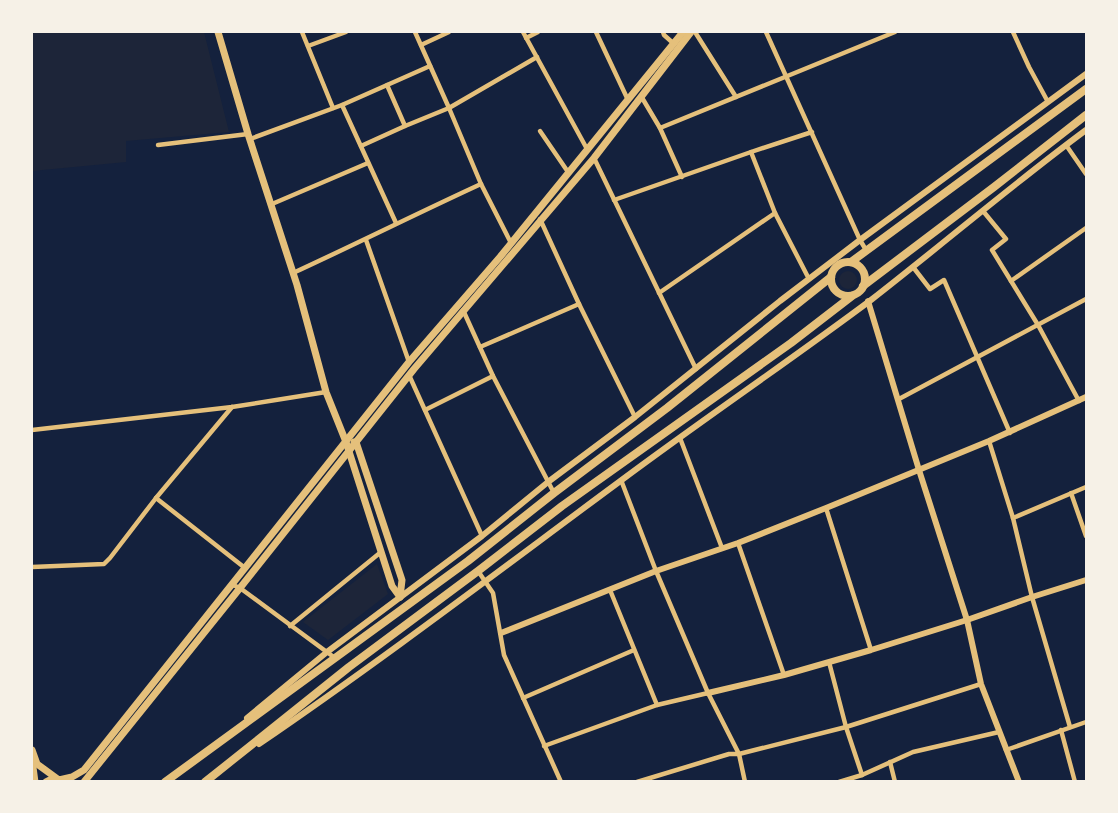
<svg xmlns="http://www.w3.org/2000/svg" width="1118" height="813" viewBox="0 0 1118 813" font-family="Roboto,sans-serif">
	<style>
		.green { fill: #1d2539 }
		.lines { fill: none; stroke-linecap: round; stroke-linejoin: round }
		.minor { stroke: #e5c07b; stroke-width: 4.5 }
		.tertiary { stroke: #e5c07b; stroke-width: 6 }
		.secondary { stroke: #e5c07b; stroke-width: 7 }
		.trunk { stroke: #e5c07b; stroke-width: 8 }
	</style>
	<rect width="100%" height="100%" fill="#14213d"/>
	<!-- green -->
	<g class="green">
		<path d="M32 32H204L229 132 126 141V162L32 171Z"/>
		<circle cx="848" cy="280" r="9"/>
		<path d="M377 564 388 594 328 640 303 622Z"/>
	</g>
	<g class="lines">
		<!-- minor -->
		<g class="minor">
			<path d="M302 32 333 108"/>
			<path d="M415 32 449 108 481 184 511 243"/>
			<path d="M523 32 587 149"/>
			<path d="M596 32 628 100"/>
			<path d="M663 32 664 35 673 43"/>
			<path d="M695 32 736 97"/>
			<path d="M766 32 860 240 866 250"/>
			<path d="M1013 32 1029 67 1048 102"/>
			<path d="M526 38 538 32"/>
			<path d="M421 45 449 32"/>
			<path d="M308 46 346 32"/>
			<path d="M641 96 660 128 682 177"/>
			<path d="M342 105 396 223"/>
			<path d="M405 126 449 108 537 57"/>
			<path d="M660 128 895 32"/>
			<path d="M540 131 568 172"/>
			<path d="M250 139 342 105 430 66"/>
			<path d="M158 145 248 134"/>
			<path d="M1066 145 1086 174"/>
			<path d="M361 146 405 126 387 85"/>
			<path d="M751 152 775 213 809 279"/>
			<path d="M594 158 696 369"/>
			<path d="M614 200 751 152 812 132"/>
			<path d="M272 204 368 163"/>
			<path d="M983 211 1006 239 992 250 1038 325 1079 401"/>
			<path d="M540 219 579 304 635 417"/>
			<path d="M366 240 409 362"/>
			<path d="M913 267 930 289 944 280 1010 433"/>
			<path d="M293 273C356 244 418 213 481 184"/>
			<path d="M1011 281 1086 228"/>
			<path d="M659 293 775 213"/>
			<path d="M463 310 493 376 554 493"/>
			<path d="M480 347 579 304"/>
			<path d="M409 375 482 536"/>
			<path d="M899 399 1086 299"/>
			<path d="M425 410 493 376"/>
			<path d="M32 430 232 407 326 392"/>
			<path d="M680 438 722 548"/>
			<path d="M989 441 1013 518 1032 597 1070 727"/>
			<path d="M621 480 656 571 708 693 739 754 745 782"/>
			<path d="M1071 493 1086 536"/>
			<path d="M156 498 245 568"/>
			<path d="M826 508 871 650"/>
			<path d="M1013 518 1086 487"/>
			<path d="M738 543 784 675"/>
			<path d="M32 567 104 564 110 558 156 498 232 407"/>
			<path d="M478 571 493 593 504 655 561 782"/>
			<path d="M233 585 240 588 335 658"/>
			<path d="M610 590 657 705"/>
			<path d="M290 626 381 552"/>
			<path d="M829 662 846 727 862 775"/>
			<path d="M523 698 634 650"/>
			<path d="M1061 730 1075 782"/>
			<path d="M544 746 657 705 708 693"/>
			<path d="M1006 750 1086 722"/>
			<path d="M890 762 895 782"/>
			<path d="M637 782 729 754H739L846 727 981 684"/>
			<path d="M839 782 862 775 913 752 999 732"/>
		</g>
		<!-- tertiary -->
		<g class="tertiary">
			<path d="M868 301 919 470 967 620 981 684 1019 782"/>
			<path d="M501 633 656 571 738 543 826 508 989 441 1086 397"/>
			<path d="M708 693 784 675 871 650 967 620 1032 597 1086 580"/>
			<path d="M247 718 327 652 482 536 548 482 635 417 780 301 860 240 1086 74"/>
			<path d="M259 744C382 660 500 570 619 482 702 420 788 362 871 300 943 244 1013 184 1086 130"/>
		</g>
		<!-- secondary -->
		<g class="secondary">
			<path d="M218 32 248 134 297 285 326 392 346 442 392 586 400 597"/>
			<path d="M354 442H356L402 580 400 597"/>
			<path d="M32 750 37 764 59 780 72 777 84 770 409 362 500 257 683 32"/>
			<path d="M32 760 35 782"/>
			<path d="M46 782 52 779 59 780"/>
			<path d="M84 782 240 588 414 369 594 158 691 32"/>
		</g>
		<!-- trunk -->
		<g class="trunk">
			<path d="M851 262 1086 89"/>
			<circle cx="848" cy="279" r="17"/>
			<path d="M863 286 994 187 1086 115"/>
			<path d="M165 782 468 561 554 493 667 408 831 277"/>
			<path d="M205 782 349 667 478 571 562 506 791 343 852 296"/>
		</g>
	</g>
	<!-- border -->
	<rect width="1118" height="813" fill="none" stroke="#f6f1e7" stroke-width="66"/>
</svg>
